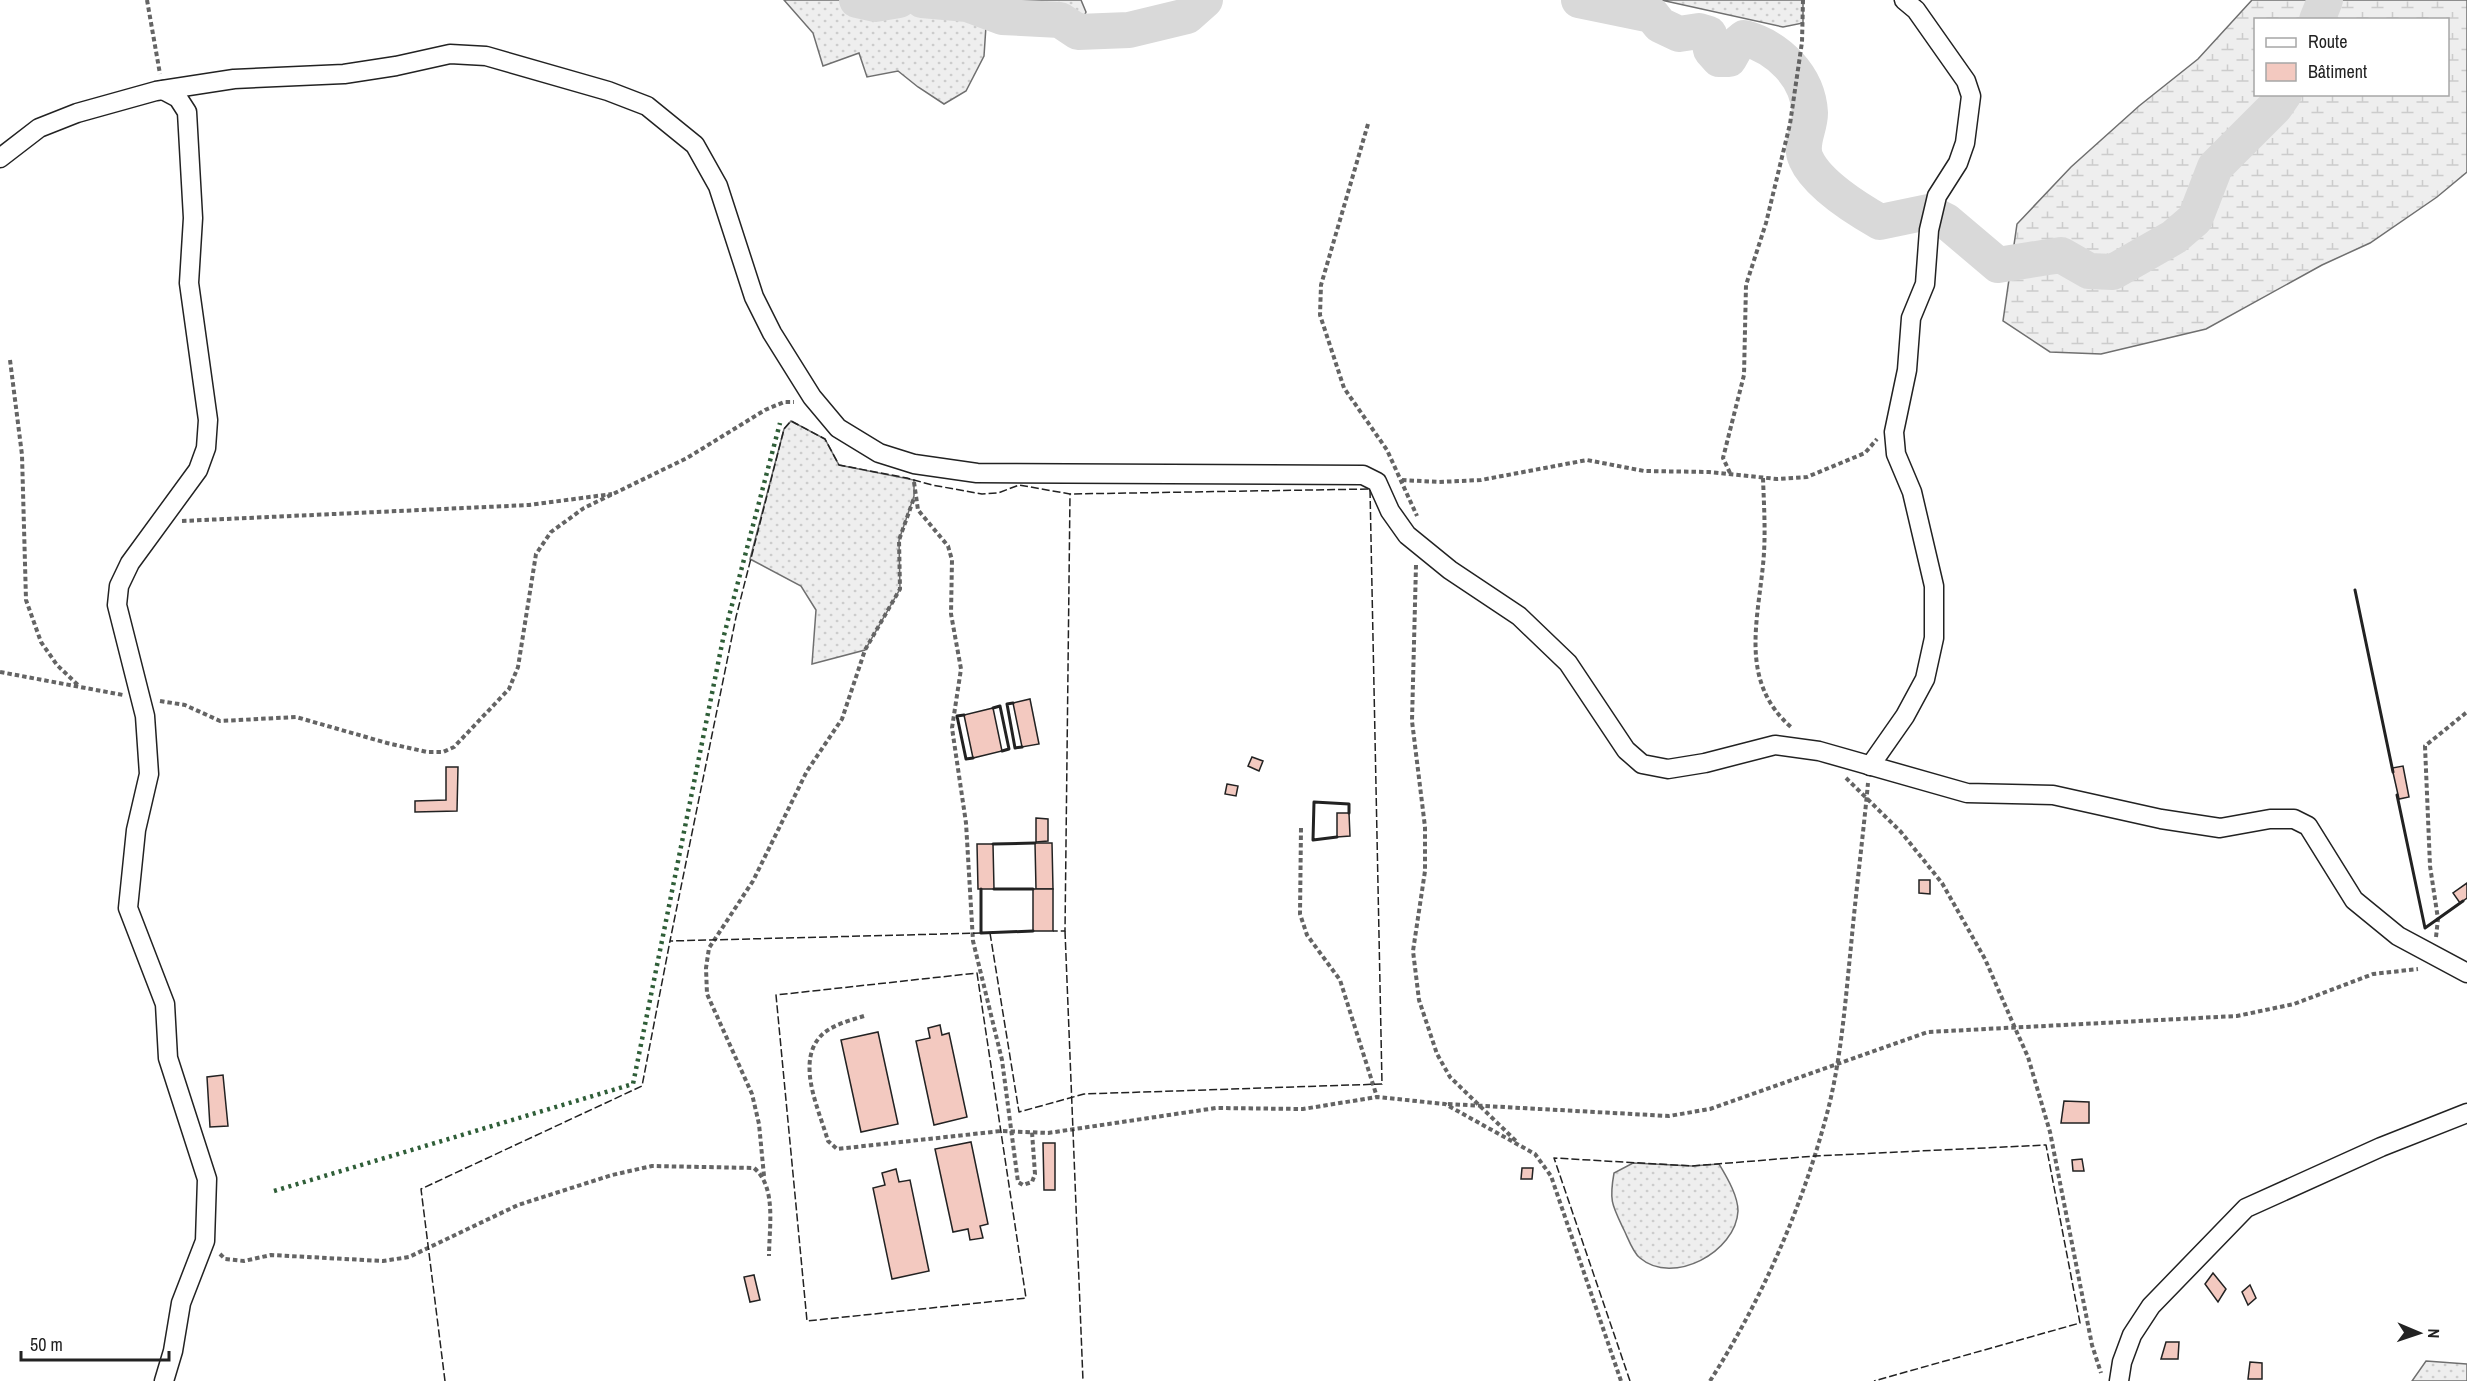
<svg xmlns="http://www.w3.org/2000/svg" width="2467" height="1381" viewBox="0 0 2467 1381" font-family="'Archivo Narrow',sans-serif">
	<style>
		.grass { fill: url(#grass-dots); stroke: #6f6f6f; stroke-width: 1.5 }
		.wetland { fill: url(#wetland-marsh); stroke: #6f6f6f; stroke-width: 1.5; fill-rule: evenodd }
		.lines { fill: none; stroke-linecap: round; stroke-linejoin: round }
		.river { stroke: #d9d9d9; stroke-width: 36 }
		.building { fill: #f3c9c0; stroke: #222; stroke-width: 1.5 }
		.minor-casing { stroke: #222; stroke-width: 21 }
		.path { stroke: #646464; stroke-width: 4; stroke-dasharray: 4.5 3; stroke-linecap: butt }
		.minor { stroke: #fff; stroke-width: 18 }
		.hedge { stroke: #2f5e38; stroke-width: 4.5; stroke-dasharray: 3 4.5; stroke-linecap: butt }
		.fence { stroke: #222; stroke-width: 1.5; stroke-dasharray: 8 3; stroke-linecap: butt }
		.wall { stroke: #222; stroke-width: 3 }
	</style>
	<defs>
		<pattern id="grass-dots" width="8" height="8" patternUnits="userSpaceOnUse" patternTransform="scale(1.5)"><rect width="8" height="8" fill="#eee"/><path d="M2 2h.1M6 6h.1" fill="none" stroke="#ccc" stroke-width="1.8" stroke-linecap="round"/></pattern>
		<pattern id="wetland-marsh" width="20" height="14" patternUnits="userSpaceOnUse" patternTransform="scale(1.5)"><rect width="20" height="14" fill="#eee"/><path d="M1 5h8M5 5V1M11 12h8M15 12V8" fill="none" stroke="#ccc"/></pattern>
	</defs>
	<rect width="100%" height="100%" fill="#fff"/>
	<!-- grass -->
	<g class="grass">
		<path d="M784 0H1081L1086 12 1078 32 1060 20 1002 17 987 11 984 56 966 91 944 104 918 87 898 71 867 77 859 53 823 66 813 33Z"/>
		<path d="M1661 0H1803V23L1783 27Z"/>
		<path d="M791 421 825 439 839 465 914 480V496L899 540 900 589 865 650 812 664 816 610 801 586 750 559 784 429Z"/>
		<path d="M1633 1163 1692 1166 1719 1164C1726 1176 1738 1195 1738 1211 1736 1252 1673 1286 1640 1258 1633 1253 1628 1238 1624 1230 1612 1205 1609 1201 1614 1173Z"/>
		<path d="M2426 1361 2467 1364V1381H2412Z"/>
	</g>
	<!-- wetland -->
	<path class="wetland" d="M2252 0H2467V172L2437 197 2370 243 2322 265 2206 329 2101 354 2050 352 2003 321 2017 224 2071 167 2139 106 2198 59ZM2256 20H2448V94H2256Z"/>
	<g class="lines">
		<!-- river -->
		<g class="river">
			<path d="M857 0 875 4 899 0"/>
			<path d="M922 0 967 4 1002 17 1060 20 1078 32 1129 30 1187 16 1205 0"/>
			<path d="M1579 0 1652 15 1660 25 1679 34 1699 31 1709 34 1711 50 1719 59H1729L1738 43 1744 38C1778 47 1808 76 1810 113 1810 129 1799 144 1806 159 1817 184 1857 209 1880 222L1928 212 1946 221 1998 265 2061 255 2089 271 2113 272 2174 237 2195 219 2215 167 2275 107 2284 94"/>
			<path d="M2317 20 2325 0"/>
		</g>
	</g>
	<!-- building -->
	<g class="building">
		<path d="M1030 699 1039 744 1022 747 1013 703Z"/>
		<path d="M993 708 1002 751 973 758 964 715Z"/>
		<path d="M1252 757 1263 761 1259 771 1248 766Z"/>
		<path d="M2403 766 2409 797 2399 799 2392 768Z"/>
		<path d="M446 767H458L457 811 415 812V801L446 800Z"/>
		<path d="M1227 784 1238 786 1236 796 1225 794Z"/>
		<path d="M1337 813H1349L1350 836 1337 837Z"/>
		<path d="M1036 818 1048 819V841L1036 842Z"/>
		<path d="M1035 843H1052L1053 889H1036Z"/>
		<path d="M977 844H993L994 889H978Z"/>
		<path d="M1919 880H1930V894L1919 893Z"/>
		<path d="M2467 883V898L2460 903 2453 893Z"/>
		<rect x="1033" y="889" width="20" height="42"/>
		<path d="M940 1025 942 1035 949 1033 967 1117 934 1125 916 1041 930 1038 928 1028Z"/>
		<path d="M878 1032 898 1124 861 1132 841 1040Z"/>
		<path d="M223 1075 228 1126 210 1127 207 1077Z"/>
		<path d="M2064 1101 2089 1102V1123H2061Z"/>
		<path d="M971 1142 988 1224 980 1226 983 1238 970 1240 968 1229 953 1232 935 1149Z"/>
		<path d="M1043 1143H1055V1190H1044Z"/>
		<path d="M2082 1159 2084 1171H2073L2072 1160Z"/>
		<path d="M1522 1168H1533L1532 1179H1521Z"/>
		<path d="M896 1169 899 1182 910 1180 929 1271 892 1279 873 1188 885 1185 882 1173Z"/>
		<path d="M2213 1273 2226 1289 2218 1302 2205 1284Z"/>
		<path d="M754 1275 760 1300 750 1302 744 1277Z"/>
		<path d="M2250 1285 2256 1298 2248 1305 2242 1292Z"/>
		<path d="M2166 1342H2179L2178 1359H2161Z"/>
		<path d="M2250 1362 2262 1363V1379H2248Z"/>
	</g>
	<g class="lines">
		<defs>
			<g id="minor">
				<path d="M163 90 178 98 187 112 193 218 189 283 208 420 206 448 198 470 130 563 119 586 117 605 145 716 149 774 136 830 128 908 165 1004 168 1058 207 1179 205 1241 181 1303 173 1351 164 1381"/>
				<path d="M0 158 39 128 77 113 156 91 234 79 344 74 396 66 450 54 486 56 608 91 647 106 695 145 718 186 754 297 772 333 812 397 838 428 879 453 914 464 977 473 1363 475 1377 482 1390 511 1407 535 1450 570 1519 616 1568 663 1626 750 1642 764 1668 769 1705 763 1775 745 1819 751 1967 793 2053 795 2161 819 2220 828 2270 819H2294L2308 826 2354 900 2398 936 2467 973"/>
				<path d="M1870 766 1905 716 1925 679 1934 638V586L1912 492 1896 454 1894 432 1907 370 1911 318 1925 284 1929 230 1937 196 1958 163 1965 143 1971 96 1966 81 1916 10 1904 0"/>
				<path d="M2119 1381 2122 1362 2132 1335 2151 1306 2246 1208 2381 1147 2467 1113"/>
			</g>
		</defs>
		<!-- minor casing -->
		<use href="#minor" class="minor-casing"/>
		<!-- path -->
		<g class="path">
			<path d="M147 0 160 74"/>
			<path d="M1368 124 1321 285 1320 315 1344 388 1387 450 1417 516"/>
			<path d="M10 360 22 455 26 600 41 642 57 665 79 686"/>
			<path d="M1730 473 1723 458 1744 375 1746 285 1766 223 1790 124 1802 42 1803 0"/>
			<path d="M1763 478C1764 507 1766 536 1763 565 1757 625 1740 683 1792 728"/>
			<path d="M1402 480 1439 482 1481 480 1587 460 1644 471 1709 472 1777 479 1807 477 1865 453 1877 439"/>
			<path d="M914 482 918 510 948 546 952 560 951 614 961 669 952 728 966 823 973 941 1002 1060 1018 1182 1023 1185 1032 1182 1035 1174 1032 1132"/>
			<path d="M182 521 529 505 612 494"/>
			<path d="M1416 565 1412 721 1425 827V871L1413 951 1419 1000 1437 1054 1450 1077 1517 1142"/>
			<path d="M0 672 123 695"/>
			<path d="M160 701 185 705 220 721 296 717 387 743 427 752H443L454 747 509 689 518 667 536 554 551 532 584 508 687 458 765 410 784 402H794"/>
			<path d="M1846 778 1901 832 1942 883 1985 959 2015 1028 2028 1057 2050 1132 2092 1345 2101 1373"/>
			<path d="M1301 828 1300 914 1307 935 1340 980 1377 1097"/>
			<path d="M2436 937 2438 919 2430 866 2425 746 2467 712"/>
			<path d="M864 1016C851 1020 836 1024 825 1032 793 1058 819 1109 828 1141L837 1149 1001 1131 1048 1133 1216 1108 1303 1109 1377 1097 1445 1104 1535 1154 1551 1176 1621 1381"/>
			<path d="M1448 1104 1669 1116 1710 1109 1928 1032 2237 1016 2294 1004 2373 974 2418 969"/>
			<path d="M764 1176 759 1124 752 1094 707 994 706 968 709 948 753 881 807 771 842 719 865 650 900 589 899 540 914 498"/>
			<path d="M220 1254 225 1259 244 1261 271 1255 383 1261 409 1257 518 1205 612 1175 652 1166 754 1168C777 1187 769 1228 769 1256"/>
			<path d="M1710 1381C1761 1301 1800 1212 1825 1121 1841 1064 1845 1004 1851 946 1856 891 1863 837 1868 783"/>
		</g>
		<!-- minor -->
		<use href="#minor" class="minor"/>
		<!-- hedge -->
		<path class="hedge" d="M274 1191 633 1084 723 639 780 423"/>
		<!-- fence -->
		<g class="fence">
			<path d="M1065 931 1083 1381"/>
			<path d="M981 933 670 941 736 617 784 429 791 421 825 439 839 465 907 478 932 485 982 494 998 493 1019 485 1070 494 1065 931H1053"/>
			<path d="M990 933 1019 1112 1084 1094 1382 1084 1370 489 1070 494"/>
			<path d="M977 973 1026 1298 807 1321 776 995Z"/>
			<path d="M445 1381 421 1189 642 1086 670 941"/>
			<path d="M1630 1381 1554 1158 1692 1166 1815 1156 2046 1145 2080 1323 1874 1381"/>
		</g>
		<!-- wall -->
		<g class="wall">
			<path d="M2355 590 2393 772"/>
			<path d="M1013 703 1007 704 1015 748 1022 747"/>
			<path d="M993 708 1000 706 1009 749 1002 751"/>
			<path d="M964 715 957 716 966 759 973 758"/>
			<path d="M2397 795 2425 928 2463 901"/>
			<path d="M1337 837 1313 840 1314 802 1349 804V813"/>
			<path d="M993 844 1035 843"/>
			<path d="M981 889V933L1033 931"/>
			<path d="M994 889H1033"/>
		</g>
	</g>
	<!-- legend -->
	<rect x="2254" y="18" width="195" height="78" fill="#ffffff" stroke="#a7a7a7" stroke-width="1.5"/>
	<rect x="2266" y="38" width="30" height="9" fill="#ffffff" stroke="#a7a7a7" stroke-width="1.5"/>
	<text x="2308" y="48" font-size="18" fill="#222222">Route</text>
	<rect x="2266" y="63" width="30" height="18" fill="#f3c9c0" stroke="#a7a7a7" stroke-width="1.5"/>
	<text x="2308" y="78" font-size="18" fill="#222222">Bâtiment</text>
	<!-- north arrow -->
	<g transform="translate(2419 1333) rotate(92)" stroke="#ffffff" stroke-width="4.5" paint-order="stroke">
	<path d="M0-4.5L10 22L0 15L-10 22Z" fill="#222222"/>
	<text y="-9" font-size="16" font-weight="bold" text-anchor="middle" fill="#222222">N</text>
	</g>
	<!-- scale -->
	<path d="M21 1351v9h148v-9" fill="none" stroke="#222222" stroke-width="3"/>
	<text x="30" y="1351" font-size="18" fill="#222222" stroke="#ffffff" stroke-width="4.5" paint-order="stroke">50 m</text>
</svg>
